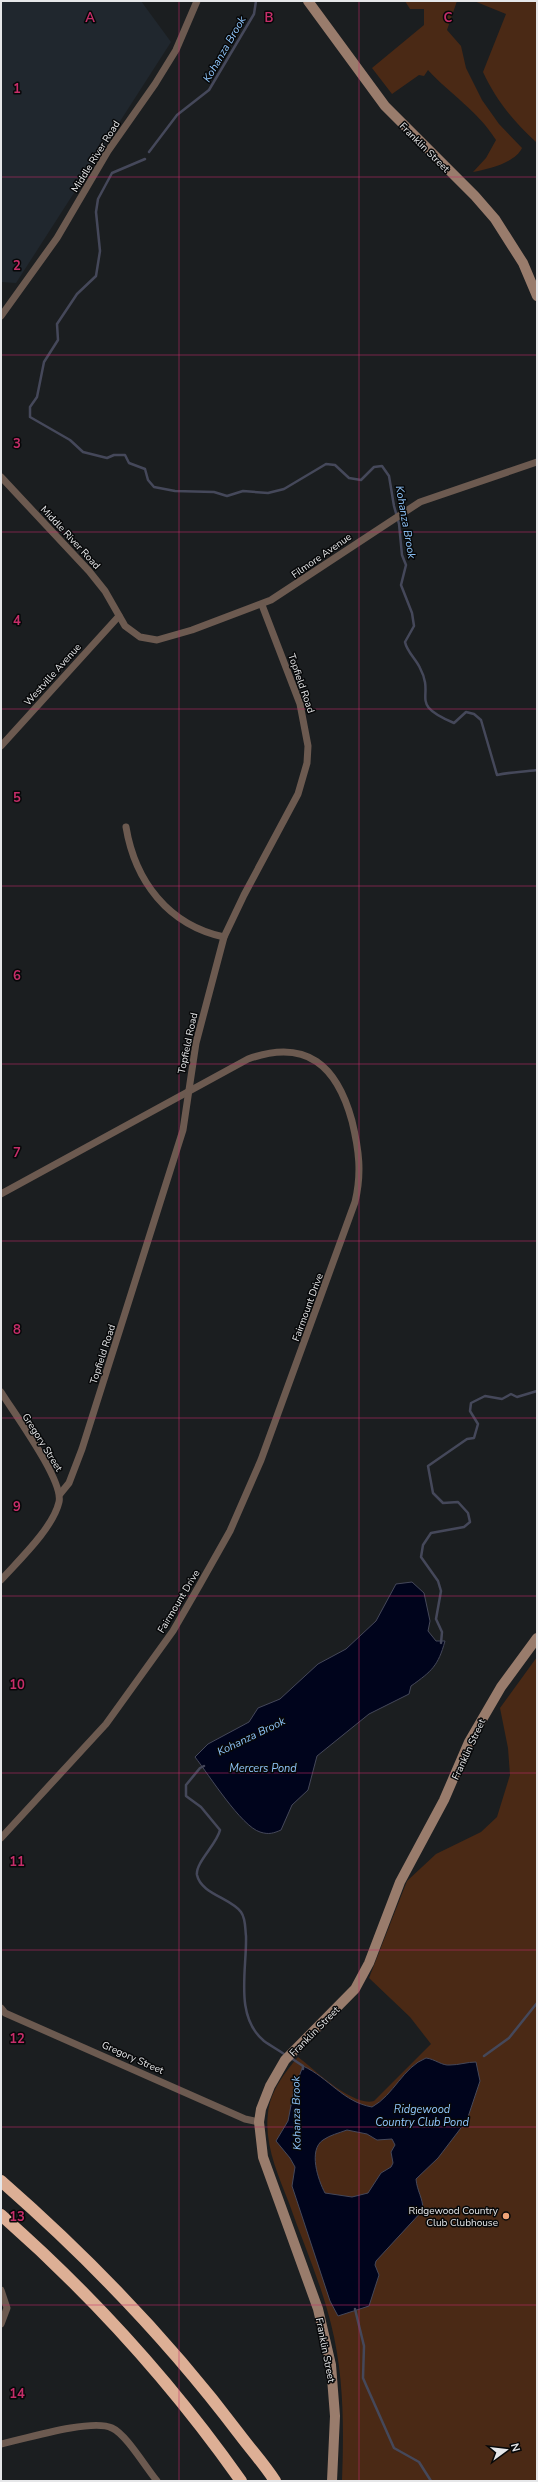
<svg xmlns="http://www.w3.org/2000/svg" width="538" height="2482" viewBox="0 0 538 2482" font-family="'Nunito Sans',sans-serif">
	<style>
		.built { fill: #20272e }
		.green { fill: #4a2915 }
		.water { fill: #00041c; stroke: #45485a; fill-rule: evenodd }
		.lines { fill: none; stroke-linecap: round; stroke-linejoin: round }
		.stream { stroke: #45485a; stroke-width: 2.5 }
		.minor { stroke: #6c5a50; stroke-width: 7 }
		.secondary { stroke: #997c6c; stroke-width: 10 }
		.motorway { stroke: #ddaf95; stroke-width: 12 }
		.grid { fill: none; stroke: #c62d69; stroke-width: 1; stroke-opacity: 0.55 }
		.poi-dot { fill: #efa377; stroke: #070809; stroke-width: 1.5 }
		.labels { text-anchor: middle; stroke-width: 3; stroke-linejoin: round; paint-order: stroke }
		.street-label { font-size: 10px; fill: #e6e7e9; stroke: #070809 }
		.poi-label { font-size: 10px; fill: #e6e7e9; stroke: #070809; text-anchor: end }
		.water-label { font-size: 11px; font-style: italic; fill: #90c6fc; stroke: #070809 }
		.grid-label { font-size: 13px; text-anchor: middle; font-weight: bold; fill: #c62d69; stroke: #070809; stroke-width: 3; stroke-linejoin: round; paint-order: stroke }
	</style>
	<rect width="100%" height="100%" fill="#1b1e20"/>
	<!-- built -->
	<path class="built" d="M1 1H141L171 42 16 283 1 282Z"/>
	<!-- green -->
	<g class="green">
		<path d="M405 1H457L447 30 461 46 466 68 482 100 499 124 522 148C515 163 488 169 473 172L486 158 496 140C478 111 450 94 428 70L424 76 419 75 392 94 372 68 424 25V9H410Z"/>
		<path d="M474 1H537L536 142C513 121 496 100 483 72L506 14Z"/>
		<path d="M537 1657V2481H342C344 2428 344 2375 331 2324 321 2283 303 2243 289 2203 278 2175 264 2144 268 2113 270 2092 285 2072 298 2057 315 2070 353 2107 374 2101L431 2044 410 2017 369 1978 407 1881 436 1854 481 1832 497 1817 510 1775 508 1748 500 1708Z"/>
	</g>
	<!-- water -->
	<g class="water">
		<path d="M412 1582 424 1593 430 1621 428 1631 436 1641H445C438 1666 432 1671 411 1686L409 1694 369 1714 317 1756 308 1790 292 1805 281 1830C274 1833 269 1835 260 1832 241 1826 209 1775 195 1757L208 1744 249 1722 258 1708 280 1699 318 1664 346 1649 376 1621 396 1584Z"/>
		<path d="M426 2058C435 2059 442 2066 450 2065 459 2065 467 2062 476 2062L480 2081 467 2120 438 2158 416 2179C417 2191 423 2198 423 2210L376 2261 375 2265 379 2275 369 2306 338 2316 330 2301 292 2186 295 2167 290 2158 276 2141 288 2121 294 2090 303 2066C329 2078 343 2102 372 2107 394 2095 403 2067 426 2058ZM347 2130 367 2134 377 2140 392 2139 395 2145 391 2152 393 2163 391 2167 381 2173 368 2193 352 2197 325 2193C318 2180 308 2150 323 2140 330 2135 339 2133 347 2130Z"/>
	</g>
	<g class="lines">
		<!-- stream -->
		<g class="stream">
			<path d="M149 152 177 115 209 90 254 14 256 1"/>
			<path d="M145 159 112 173 98 199 96 212 100 251 96 276 77 294 57 324 58 340 44 362 37 397 30 407V417L70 440 83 452 107 458 114 455H125L129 463 145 469 148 480 154 487 175 491 214 492 227 496 243 491 268 493 284 489 326 464 335 465 349 478 361 480 374 467 382 466 389 476 394 506 399 524 402 555 406 565 401 585 412 613 414 626 405 642C407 652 416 659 420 668 436 698 407 703 454 723L466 712 474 714 481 720 497 775C510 772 523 772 537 770"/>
			<path d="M441 1643 442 1632 436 1619 441 1591 438 1581 421 1557 423 1545 431 1533 464 1527 470 1522 468 1513 458 1502 443 1503 433 1493 428 1466 467 1439 474 1438 478 1424 470 1411 471 1403 485 1396 502 1399 511 1394 517 1397 537 1391"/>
			<path d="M204 1766 200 1768 186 1785V1796L201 1807 220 1830C217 1844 195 1863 197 1875 201 1894 231 1898 241 1912 246 1919 245 1929 246 1936 247 1970 234 2016 264 2041 271 2046 280 2051 287 2056"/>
			<path d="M484 2056 509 2038 537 2003"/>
			<path d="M291 2058 303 2066V2069"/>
			<path d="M355 2309 364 2346 363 2378 366 2385 394 2448 419 2462 431 2481"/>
		</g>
		<!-- minor -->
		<g class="minor">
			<path d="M1 316 57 238 108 151 155 84 176 50 197 1"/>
			<path d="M1 477 89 571 105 591 125 626 140 637 157 640 192 630 271 600 420 502 537 462"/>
			<path d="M1 746 119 616"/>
			<path d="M126 827C135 881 168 925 224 937"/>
			<path d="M1 1194 248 1059C307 1038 337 1066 352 1121 359 1150 362 1173 355 1202L261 1460 230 1531 199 1586 173 1631 106 1724 1 1838"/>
			<path d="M1 1392C14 1413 64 1481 59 1502 53 1528 19 1560 1 1580"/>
			<path d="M60 1494 69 1483 82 1449 183 1130 196 1043 224 937 244 895 298 794 307 763 308 746 300 704 262 605"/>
			<path d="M1 2008 5 2013 245 2119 259 2122"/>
			<path d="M1 2290 7 2308 1 2324"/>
			<path d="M1 2444C24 2439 92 2418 112 2428 126 2434 146 2468 157 2481"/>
		</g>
		<!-- secondary -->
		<g class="secondary">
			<path d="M308 1 385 106 475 196 495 219 523 263 537 296"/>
			<path d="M332 2481 335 2416 331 2365 318 2309 263 2157 259 2122 261 2109 270 2086 285 2060 355 1989 369 1963 400 1882 444 1800 469 1742 501 1687 537 1638"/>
		</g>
		<!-- motorway -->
		<g class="motorway">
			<path d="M1 2181C89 2258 170 2342 240 2435 252 2451 265 2465 275 2481"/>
			<path d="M1 2215C91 2294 172 2383 241 2481"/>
		</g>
	</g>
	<!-- grid -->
	<path class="grid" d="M179 1V2481M359 1V2481M1 177H537M1 355H537M1 532H537M1 709H537M1 886H537M1 1064H537M1 1241H537M1 1418H537M1 1596H537M1 1773H537M1 1950H537M1 2127H537M1 2305H537"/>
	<!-- markers -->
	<circle class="poi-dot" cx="506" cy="2216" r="4"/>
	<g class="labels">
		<!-- street labels -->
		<g class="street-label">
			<text transform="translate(425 147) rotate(45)" y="4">Franklin Street</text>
			<text transform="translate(95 156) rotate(-58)" y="4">Middle River Road</text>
			<text transform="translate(71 537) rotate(47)" y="4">Middle River Road</text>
			<text transform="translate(321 555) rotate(-35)" y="4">Filmore Avenue</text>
			<text transform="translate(52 674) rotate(-48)" y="4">Westville Avenue</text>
			<text transform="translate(302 683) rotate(71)" y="4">Topfield Road</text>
			<text transform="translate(187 1043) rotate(-78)" y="4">Topfield Road</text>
			<text transform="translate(307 1307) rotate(-70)" y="4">Fairmount Drive</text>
			<text transform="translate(102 1354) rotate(-72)" y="4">Topfield Road</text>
			<text transform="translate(43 1442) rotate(58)" y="4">Gregory Street</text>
			<text transform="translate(178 1601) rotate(-59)" y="4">Fairmount Drive</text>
			<text transform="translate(468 1749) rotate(-65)" y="4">Franklin Street</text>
			<text transform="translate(314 2031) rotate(-45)" y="4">Franklin Street</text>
			<text transform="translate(133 2057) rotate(24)" y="4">Gregory Street</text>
			<text transform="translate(326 2350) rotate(79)" y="4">Franklin Street</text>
		</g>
		<!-- poi labels -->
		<g class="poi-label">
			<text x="498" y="2214">Ridgewood Country<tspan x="498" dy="12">Club Clubhouse</tspan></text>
		</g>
		<!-- water labels -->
		<g class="water-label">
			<text transform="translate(224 49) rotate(-60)" y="4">Kohanza Brook</text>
			<text transform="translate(406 522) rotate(80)" y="4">Kohanza Brook</text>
			<text transform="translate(251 1736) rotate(-26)" y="4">Kohanza Brook</text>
			<text x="263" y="1772">Mercers Pond</text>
			<text x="422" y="2113">Ridgewood<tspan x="422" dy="13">Country Club Pond</tspan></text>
			<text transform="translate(296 2113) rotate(-91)" y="4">Kohanza Brook</text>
		</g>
	</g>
	<g class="grid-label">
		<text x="90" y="22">A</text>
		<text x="269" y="22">B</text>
		<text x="448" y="22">C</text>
		<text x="17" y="93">1</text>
		<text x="17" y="270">2</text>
		<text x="17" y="448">3</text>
		<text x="17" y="625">4</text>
		<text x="17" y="802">5</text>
		<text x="17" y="980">6</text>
		<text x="17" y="1157">7</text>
		<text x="17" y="1334">8</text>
		<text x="17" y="1511">9</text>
		<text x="17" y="1689">10</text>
		<text x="17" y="1866">11</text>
		<text x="17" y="2043">12</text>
		<text x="17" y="2221">13</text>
		<text x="17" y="2398">14</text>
	</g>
	<!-- border -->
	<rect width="538" height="2482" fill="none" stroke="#e6e7e9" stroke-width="4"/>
	<!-- north arrow -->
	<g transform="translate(506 2450) rotate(75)" stroke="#070809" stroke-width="3" paint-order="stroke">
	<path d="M0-3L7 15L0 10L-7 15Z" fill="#e6e7e9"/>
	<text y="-6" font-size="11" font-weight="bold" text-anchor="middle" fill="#e6e7e9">N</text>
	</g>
</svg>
